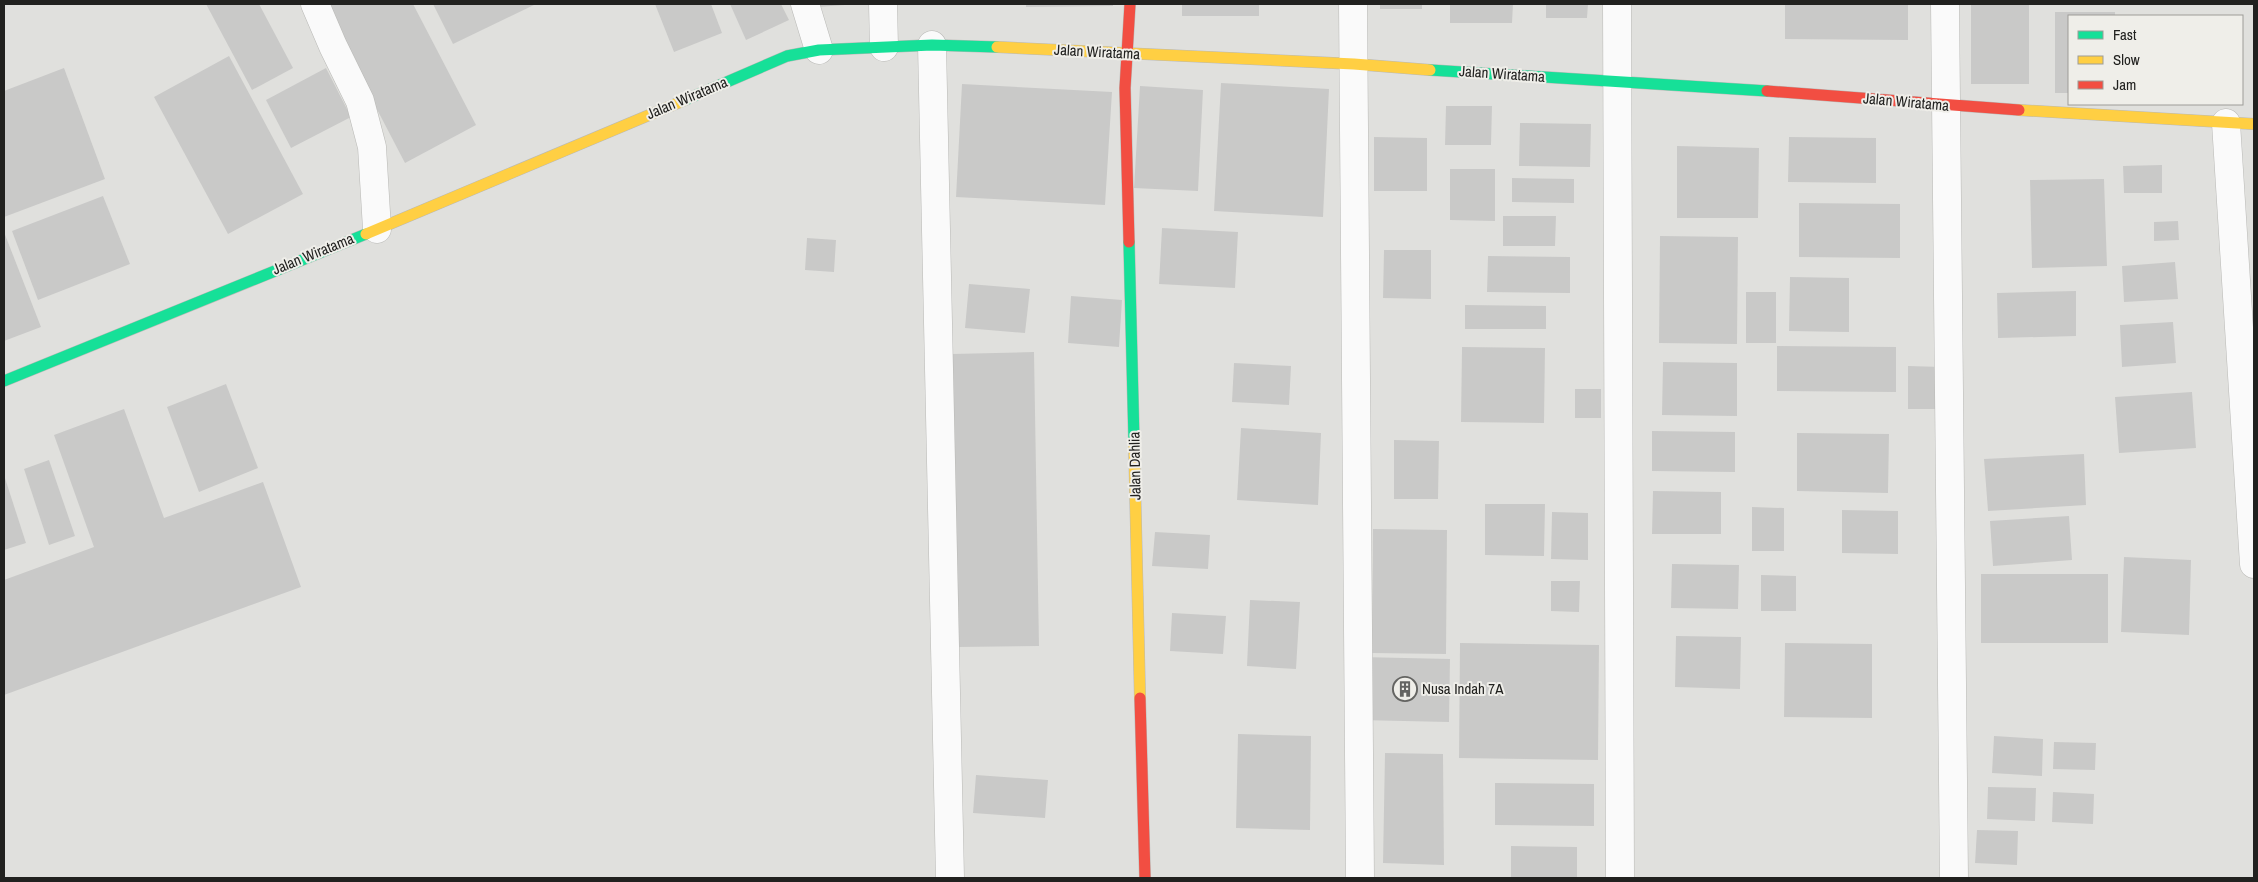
<svg xmlns="http://www.w3.org/2000/svg" width="2258" height="882" viewBox="0 0 2258 882" font-family="'Archivo Narrow',sans-serif">
	<style>
		.building { fill: #c9c9c8 }
		.lines { fill: none; stroke-linecap: round; stroke-linejoin: round }
		.street-casing { stroke: #b9b9b6; stroke-width: 29 }
		.fast-casing { stroke: #b9b9b6; stroke-width: 12 }
		.slow-casing { stroke: #b9b9b6; stroke-width: 12 }
		.jam-casing { stroke: #b9b9b6; stroke-width: 12 }
		.street { stroke: #fafafa; stroke-width: 28 }
		.fast { stroke: #16e098; stroke-width: 11 }
		.slow { stroke: #ffcf43; stroke-width: 11 }
		.jam { stroke: #f24e42; stroke-width: 11 }
		.labels { text-anchor: middle; stroke-width: 4; stroke-linejoin: round; paint-order: stroke }
		.street-label { font-size: 15px; fill: #21211f; stroke: #efeee9 }
		.poi-label { font-size: 15px; fill: #21211f; stroke: #efeee9; text-anchor: start }
	</style>
	<rect width="100%" height="100%" fill="#e0e0dd"/>
	<!-- building -->
	<g class="building">
		<path d="M206 4H259L293 68 252 90Z"/>
		<path d="M322 4H413L476 125 405 163Z"/>
		<path d="M433 4H536L453 44Z"/>
		<path d="M655 4H711L722 33 674 52Z"/>
		<path d="M730 4H781L789 20 746 40Z"/>
		<path d="M817 4H845V5L817 7Z"/>
		<path d="M1026 4H1113V6L1026 7Z"/>
		<rect x="1182" y="4" width="77" height="12"/>
		<rect x="1380" y="4" width="42" height="5"/>
		<path d="M1450 4H1513L1512 23H1450Z"/>
		<path d="M1546 4H1588L1587 18H1546Z"/>
		<path d="M1785 4H1908V40L1785 39Z"/>
		<rect x="1971" y="4" width="58" height="80"/>
		<path d="M2055 12H2115V16H2069V93H2055Z"/>
		<path d="M229 56 303 194 228 234 154 97Z"/>
		<path d="M64 68 105 179 4 217V91Z"/>
		<path d="M326 68 351 117 291 148 266 100Z"/>
		<path d="M1221 83 1329 89 1323 217 1214 211Z"/>
		<path d="M962 84 1112 92 1105 205 956 197Z"/>
		<path d="M1140 86 1203 90 1198 191 1134 188Z"/>
		<path d="M1446 106H1492L1491 145H1445Z"/>
		<path d="M1520 123 1591 124 1590 167 1519 166Z"/>
		<path d="M1374 137 1427 138V191H1374Z"/>
		<path d="M1789 137 1876 138V183L1788 182Z"/>
		<path d="M1677 146 1759 148 1758 218H1677Z"/>
		<path d="M2162 165V193H2124L2123 166Z"/>
		<path d="M1450 169H1495V221L1450 220Z"/>
		<path d="M1512 178 1574 179V203L1512 202Z"/>
		<path d="M2104 179 2107 266 2032 268 2030 180Z"/>
		<path d="M103 196 130 264 38 300 12 231Z"/>
		<path d="M1799 203 1900 204V258L1799 257Z"/>
		<path d="M1503 216H1556L1555 246H1503Z"/>
		<path d="M2178 221 2179 240 2154 241V222Z"/>
		<path d="M1162 228 1238 232 1235 288 1159 284Z"/>
		<path d="M4 232 41 327 4 341Z"/>
		<path d="M1660 236 1738 237 1737 344 1659 343Z"/>
		<path d="M807 238 836 240 834 272 805 270Z"/>
		<path d="M1384 250H1431V299L1383 298Z"/>
		<path d="M1488 256 1570 257V293L1487 292Z"/>
		<path d="M2175 262 2178 299 2124 302 2122 266Z"/>
		<path d="M1790 277 1849 278V332L1789 331Z"/>
		<path d="M969 284 1030 289 1025 333 965 328Z"/>
		<path d="M2076 291V336L1998 338 1997 293Z"/>
		<rect x="1746" y="292" width="30" height="51"/>
		<path d="M1071 296 1122 300 1119 347 1068 343Z"/>
		<path d="M1465 305 1546 306V329H1465Z"/>
		<path d="M2173 322 2176 363 2122 367 2120 325Z"/>
		<path d="M1777 346 1896 347V392L1777 391Z"/>
		<path d="M1462 347 1545 348 1544 423 1461 422Z"/>
		<path d="M1034 352 1039 646 958 647 952 354Z"/>
		<path d="M1663 362 1737 363V416L1662 415Z"/>
		<path d="M1234 363 1291 366 1289 405 1232 402Z"/>
		<path d="M1908 366 1942 367V409H1908Z"/>
		<path d="M226 384 258 468 199 492 167 407Z"/>
		<rect x="1575" y="389" width="26" height="29"/>
		<path d="M2192 392 2196 448 2119 453 2115 397Z"/>
		<path d="M124 409 164 518 263 482 301 587 4 695V580L94 547 54 435Z"/>
		<path d="M1241 428 1321 433 1318 505 1237 500Z"/>
		<path d="M1652 431 1735 432V472L1652 471Z"/>
		<path d="M1797 433 1889 434 1888 493 1797 491Z"/>
		<path d="M1394 440 1439 441 1438 499H1394Z"/>
		<path d="M2084 454 2086 505 1988 511 1984 459Z"/>
		<path d="M49 460 75 536 49 545 24 469Z"/>
		<path d="M4 475 26 543 4 550Z"/>
		<path d="M1653 491 1721 492V534H1652Z"/>
		<path d="M1485 504H1545L1544 556 1485 555Z"/>
		<path d="M1752 507 1784 508V551H1752Z"/>
		<path d="M1842 510 1898 511V554L1842 553Z"/>
		<path d="M1552 512 1588 513V560L1551 559Z"/>
		<path d="M2069 516 2072 560 1993 566 1990 521Z"/>
		<path d="M1373 529 1447 530 1446 654 1372 653Z"/>
		<path d="M1155 532 1210 535 1208 569 1152 566Z"/>
		<path d="M2124 557 2191 560 2189 635 2121 632Z"/>
		<path d="M1672 564 1739 565 1738 609 1671 608Z"/>
		<rect x="1981" y="574" width="127" height="69"/>
		<path d="M1761 575 1796 576V611H1761Z"/>
		<path d="M1551 581H1580L1579 612 1551 611Z"/>
		<path d="M1250 600 1300 602 1296 669 1247 666Z"/>
		<path d="M1172 613 1226 616 1223 654 1170 651Z"/>
		<path d="M1676 636 1741 637 1740 689 1675 687Z"/>
		<path d="M1460 643 1599 645 1598 760 1459 758Z"/>
		<path d="M1785 643 1872 644V718L1784 717Z"/>
		<path d="M1360 657 1450 659 1449 722 1359 720Z"/>
		<path d="M1238 734 1311 736 1310 830 1236 828Z"/>
		<path d="M1994 736 2043 739 2042 776 1992 773Z"/>
		<path d="M2054 742 2096 743 2095 770 2053 769Z"/>
		<path d="M1385 753 1443 754 1444 865 1383 863Z"/>
		<path d="M976 775 1048 780 1045 818 973 813Z"/>
		<path d="M1495 783 1594 784V826L1495 825Z"/>
		<path d="M1988 787 2036 788 2035 821 1987 819Z"/>
		<path d="M2053 792 2094 794 2093 824 2052 822Z"/>
		<path d="M1977 830 2018 831 2017 865 1975 863Z"/>
		<path d="M1511 846 1577 847V878H1511Z"/>
	</g>
	<g class="lines">
		<defs>
			<g id="street">
				<path d="M315 4 333 46 360 101 372 147 377 229"/>
				<path d="M805 4 819 50"/>
				<path d="M883 4 884 47"/>
				<path d="M1353 4 1360 878"/>
				<path d="M1617 4 1620 878"/>
				<path d="M1945 4 1954 878"/>
				<path d="M932 45 950 878"/>
				<path d="M2226 123 2254 564"/>
			</g>
			<g id="fast">
				<path d="M1430 70 1767 91"/>
				<path d="M685 100 787 56 819 50 932 45 997 47"/>
				<path d="M1129 242 1134 441"/>
				<path d="M4 381 366 234"/>
			</g>
			<g id="slow">
				<path d="M997 47 1354 64 1430 70"/>
				<path d="M2019 110 2254 124"/>
				<path d="M366 234 685 100"/>
				<path d="M1134 441 1140 698"/>
			</g>
			<g id="jam">
				<path d="M1767 91 2019 110"/>
				<path d="M1129 242 1125 88 1130 4"/>
				<path d="M1140 698 1145 878"/>
			</g>
		</defs>
		<!-- street casing -->
		<use href="#street" class="street-casing"/>
		<!-- fast casing -->
		<use href="#fast" class="fast-casing"/>
		<!-- slow casing -->
		<use href="#slow" class="slow-casing"/>
		<!-- jam casing -->
		<use href="#jam" class="jam-casing"/>
		<!-- street -->
		<use href="#street" class="street"/>
		<!-- fast -->
		<use href="#fast" class="fast"/>
		<!-- slow -->
		<use href="#slow" class="slow"/>
		<!-- jam -->
		<use href="#jam" class="jam"/>
	</g>
	<!-- icons -->
	<defs>
		<symbol id="building-ring" viewBox="-11 -11 22 22"><circle r="9.5" fill="#efeee9" stroke="#646462" stroke-width="1.5"/><path d="M-4-6H4V6H1V3H-1V6H-4ZM-2.5-4.3h1.7v1.8h-1.7ZM.8-4.3h1.7v1.8H.8ZM-2.5-1h1.7V.8h-1.7ZM.8-1h1.7V.8H.8Z" fill="#646462"/></symbol>
	</defs>
	<g fill-rule="evenodd">
		<use href="#building-ring" x="1391" y="675" width="28" height="28"/>
	</g>
	<g class="labels">
		<!-- street labels -->
		<g class="street-label">
			<text transform="translate(1097 52) rotate(3)" y="5">Jalan Wiratama</text>
			<text transform="translate(1502 74) rotate(4)" y="5">Jalan Wiratama</text>
			<text transform="translate(687 98) rotate(-23)" y="5">Jalan Wiratama</text>
			<text transform="translate(1906 102) rotate(5)" y="5">Jalan Wiratama</text>
			<text transform="translate(313 254) rotate(-22)" y="5">Jalan Wiratama</text>
			<text transform="translate(1135 466) rotate(-91)" y="5">Jalan Dahlia</text>
		</g>
		<!-- poi labels -->
		<g class="poi-label">
			<text x="1422" y="694">Nusa Indah 7A</text>
		</g>
	</g>
	<!-- border -->
	<rect width="2258" height="882" fill="none" stroke="#21211f" stroke-width="10"/>
	<!-- legend -->
	<rect x="2068" y="15" width="175" height="90" fill="#efeee9" stroke="#9d9c98"/>
	<rect x="2078" y="31" width="25" height="8" fill="#16e098" stroke="#9d9c98"/>
	<text x="2113" y="40" font-size="15" fill="#21211f">Fast</text>
	<rect x="2078" y="56" width="25" height="8" fill="#ffcf43" stroke="#9d9c98"/>
	<text x="2113" y="65" font-size="15" fill="#21211f">Slow</text>
	<rect x="2078" y="81" width="25" height="8" fill="#f24e42" stroke="#9d9c98"/>
	<text x="2113" y="90" font-size="15" fill="#21211f">Jam</text>
</svg>
